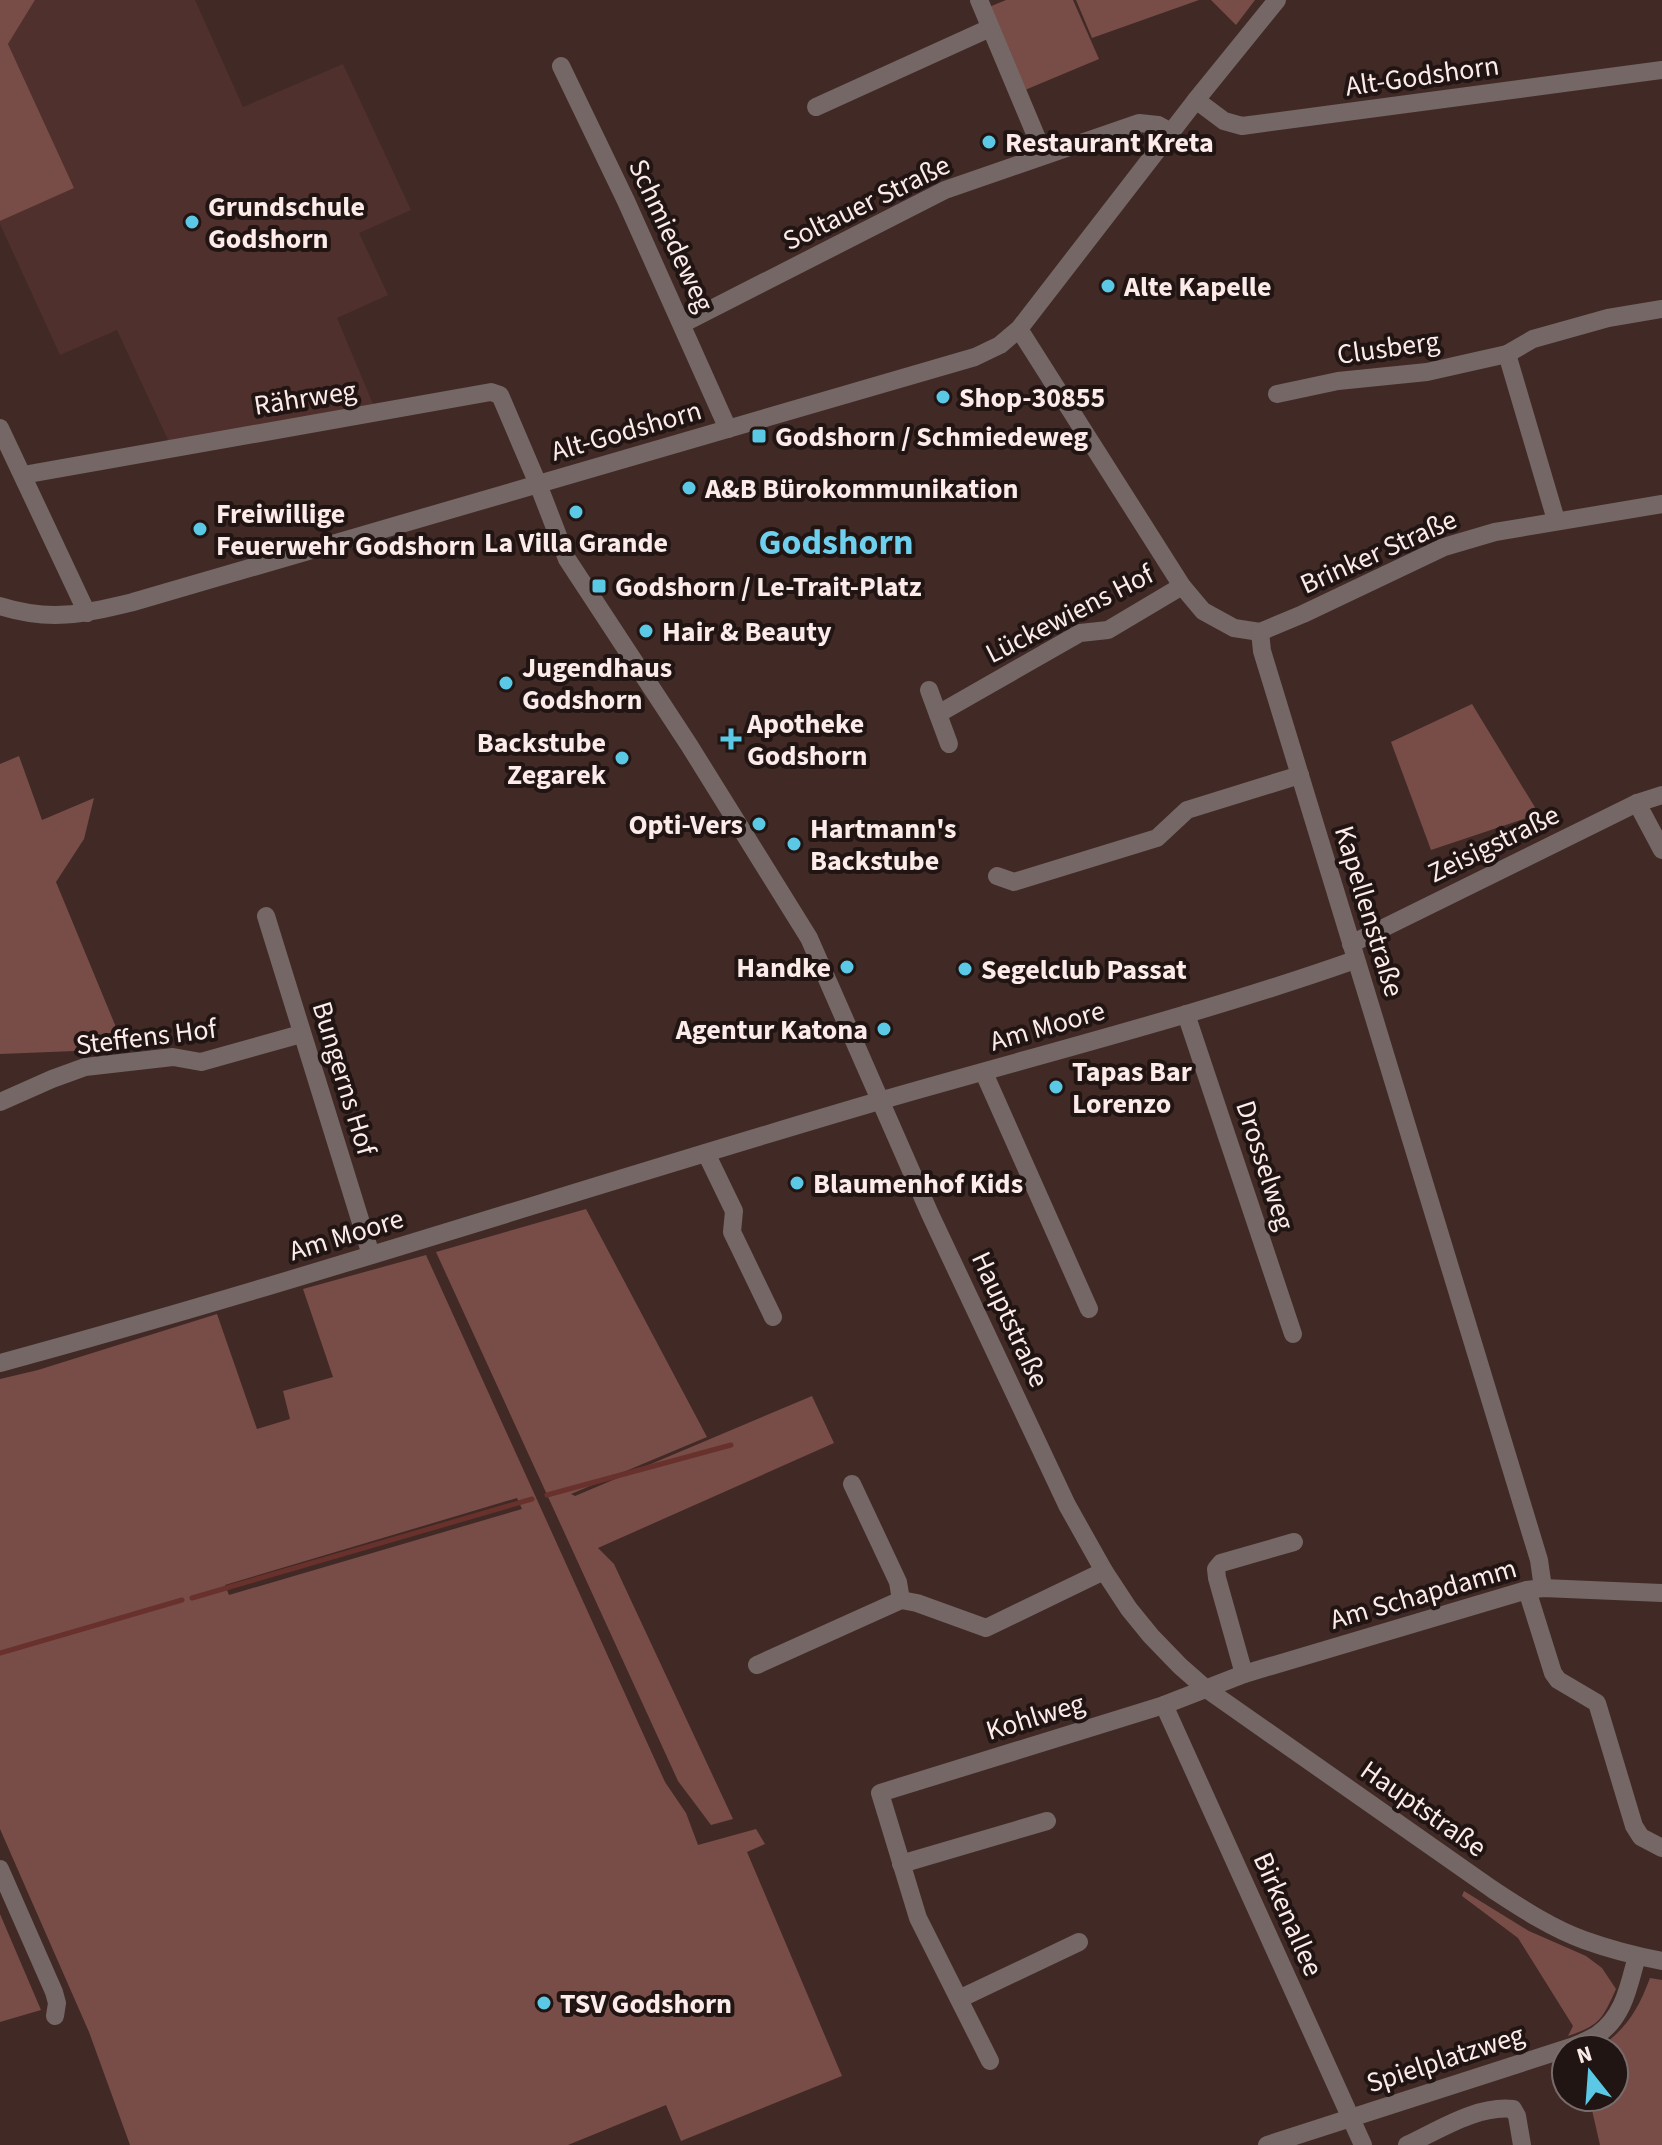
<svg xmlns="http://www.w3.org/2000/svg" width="1662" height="2145" viewBox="0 0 1662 2145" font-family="'Source Sans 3',sans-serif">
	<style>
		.built { fill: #50302d }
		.green { fill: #784c47; fill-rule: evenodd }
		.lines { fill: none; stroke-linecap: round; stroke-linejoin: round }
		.stream { stroke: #68312c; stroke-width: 5 }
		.street { stroke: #746765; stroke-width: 18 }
		.poi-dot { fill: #5bc8e6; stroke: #201513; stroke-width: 3 }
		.labels { text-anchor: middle; stroke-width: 8; stroke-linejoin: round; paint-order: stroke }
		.street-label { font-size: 28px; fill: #fcebe9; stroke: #201513 }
		.poi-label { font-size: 28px; font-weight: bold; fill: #fcebe9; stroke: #201513; text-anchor: start }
		.district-label { font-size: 36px; font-weight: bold; fill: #6fd0ed; stroke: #201513 }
	</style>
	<rect width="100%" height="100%" fill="#412926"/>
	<!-- built -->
	<path class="built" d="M35 0H195L243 107 343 64 411 210 359 233 388 295 337 318 373 404 169 442 117 330 60 355 0 224V221L73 187 8 44Z"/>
	<!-- green -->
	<g class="green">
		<path d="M0 0H35L8 44 74 188 0 221Z"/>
		<path d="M1006 0H1073L1099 59 1025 90 989 7Z"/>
		<path d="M1076 0H1199L1092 38Z"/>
		<path d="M1211 0H1255L1236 25Z"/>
		<path d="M1472 704 1539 814 1431 850 1391 742Z"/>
		<path d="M19 756 42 820 94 798 84 839 56 882 125 1049 0 1054V764Z"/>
		<path d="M586 1209 707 1437 571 1494 575 1496 812 1396 834 1443 598 1548 614 1564 733 1819 711 1825 678 1781 436 1252Z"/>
		<path d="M426 1255 665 1782 686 1813 698 1845 756 1829 765 1844 747 1852 842 2076 681 2141 666 2105 568 2145H130L89 2032 0 1829V1379L38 1370 217 1314 257 1429 290 1419 283 1391 333 1377 303 1289ZM517 1498 522 1509 229 1595 225 1585Z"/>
		<path d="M1464 1891 1529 1931 1586 1956 1602 1968 1616 1989C1602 2020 1600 2025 1568 2036L1573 2026 1518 1938 1462 1896Z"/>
		<path d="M0 1914 41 2010 0 2022Z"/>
		<path d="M1650 1978 1662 1980V2145H1600L1589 2097H1614V2049H1597C1626 2030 1638 2010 1650 1978Z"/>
	</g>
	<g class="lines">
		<!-- stream -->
		<g class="stream">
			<path d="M547 1495 731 1445"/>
			<path d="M192 1598 532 1499"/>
			<path d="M0 1653 182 1600"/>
		</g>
		<!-- street -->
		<g class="street">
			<path d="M979 0 1044 155"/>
			<path d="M561 66 626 201 728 429"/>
			<path d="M1196 100 1224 121 1242 126 1662 70"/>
			<path d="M816 107 990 28"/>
			<path d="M682 324 945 190 1139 123 1158 125 1171 132"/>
			<path d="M1019 329 1182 586 1203 611 1234 628 1260 632"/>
			<path d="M1507 354 1556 520"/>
			<path d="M1277 394 1338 381 1427 372 1507 354 1533 339 1608 318 1662 309"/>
			<path d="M0 428 87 613"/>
			<path d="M23 475 491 392 500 395 538 484 567 559 689 745 809 938 930 1214 1067 1505 1104 1571 1129 1609 1151 1636 1180 1666 1205 1688 1492 1889C1521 1908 1551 1928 1584 1940 1609 1949 1636 1956 1662 1961"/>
			<path d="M0 606C51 622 83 614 133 602L975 357 1000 345 1019 329 1196 100 1277 0"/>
			<path d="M1260 632 1262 651C1354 954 1448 1257 1539 1560L1543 1588"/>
			<path d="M1260 632 1303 614 1444 547 1495 532 1662 504"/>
			<path d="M929 690 949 744"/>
			<path d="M938 714 1080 633 1108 630 1182 586"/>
			<path d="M1637 803 1662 850"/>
			<path d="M997 876 1014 882 1157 838 1187 810 1300 775"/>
			<path d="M266 916 371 1255"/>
			<path d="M1351 944 1637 803 1662 795"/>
			<path d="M1186 1014 1293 1334"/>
			<path d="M984 1073 1089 1309"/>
			<path d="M0 1102 52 1079 85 1067 173 1057 201 1062 301 1034"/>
			<path d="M706 1153 734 1211 732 1232 773 1317"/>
			<path d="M0 1363C295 1283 585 1187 879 1101 1038 1055 1199 1015 1355 960"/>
			<path d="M852 1484 898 1582 901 1600"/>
			<path d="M1527 1590 1553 1673 1558 1680 1597 1703 1634 1826 1641 1837 1662 1848"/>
			<path d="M757 1665 901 1600 917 1603 986 1628 1104 1571"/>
			<path d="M1244 1674 1217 1578 1216 1569 1221 1563 1294 1542"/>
			<path d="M1164 1705 1363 2145"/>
			<path d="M901 1864 1047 1821"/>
			<path d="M0 1869 54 1992 57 2003 55 2016"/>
			<path d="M959 1999 1079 1942"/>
			<path d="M990 2061 918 1918 880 1793 1164 1705 1244 1674 1527 1590 1543 1588 1662 1593"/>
			<path d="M1267 2145 1574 2046C1582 2043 1590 2039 1597 2035 1624 2017 1629 1985 1637 1956"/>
			<path d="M1407 2145C1439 2130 1477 2105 1513 2109L1517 2116 1522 2145"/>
		</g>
	</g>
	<!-- markers -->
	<g class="poi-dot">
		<circle cx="989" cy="142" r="8"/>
		<circle cx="192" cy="222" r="8"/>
		<circle cx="1108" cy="286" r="8"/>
		<circle cx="943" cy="397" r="8"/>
		<rect x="751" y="428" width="16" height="16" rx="4"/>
		<circle cx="689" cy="488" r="8"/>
		<circle cx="576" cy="512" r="8"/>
		<circle cx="200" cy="529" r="8"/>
		<rect x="591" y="578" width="16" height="16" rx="4"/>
		<circle cx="646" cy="631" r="8"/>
		<circle cx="506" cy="683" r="8"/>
		<path d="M727 727h8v8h8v8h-8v8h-8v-8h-8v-8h8z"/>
		<circle cx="622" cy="758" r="8"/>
		<circle cx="759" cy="824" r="8"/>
		<circle cx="794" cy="844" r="8"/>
		<circle cx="847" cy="967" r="8"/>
		<circle cx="965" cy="969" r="8"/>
		<circle cx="884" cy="1029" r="8"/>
		<circle cx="1056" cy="1087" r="8"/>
		<circle cx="797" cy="1183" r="8"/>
		<circle cx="544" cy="2003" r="8"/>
	</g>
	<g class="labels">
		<!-- street labels -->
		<g class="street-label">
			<text transform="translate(1422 75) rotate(-8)" y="10">Alt-Godshorn</text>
			<text transform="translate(866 202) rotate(-26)" y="10">Soltauer Straße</text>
			<text transform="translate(672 235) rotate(65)" y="10">Schmiedeweg</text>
			<text transform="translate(1388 347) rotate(-8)" y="10">Clusberg</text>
			<text transform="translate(305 397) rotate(-9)" y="10">Rährweg</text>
			<text transform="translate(626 430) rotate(-16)" y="10">Alt-Godshorn</text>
			<text transform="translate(1378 551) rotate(-24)" y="10">Brinker Straße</text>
			<text transform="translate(1069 613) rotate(-27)" y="10">Lückewiens Hof</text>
			<text transform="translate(1493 843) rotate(-26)" y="10">Zeisigstraße</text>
			<text transform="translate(1370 911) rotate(73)" y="10">Kapellenstraße</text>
			<text transform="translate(1047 1025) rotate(-16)" y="10">Am Moore</text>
			<text transform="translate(146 1036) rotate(-7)" y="10">Steffens Hof</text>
			<text transform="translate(345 1078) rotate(73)" y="10">Bungerns Hof</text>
			<text transform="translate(1266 1165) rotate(72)" y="10">Drosselweg</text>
			<text transform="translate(346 1234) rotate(-17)" y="10">Am Moore</text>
			<text transform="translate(1011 1319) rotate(65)" y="10">Hauptstraße</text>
			<text transform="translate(1423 1593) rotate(-16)" y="10">Am Schapdamm</text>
			<text transform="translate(1035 1716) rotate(-17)" y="10">Kohlweg</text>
			<text transform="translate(1424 1808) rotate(35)" y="10">Hauptstraße</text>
			<text transform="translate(1289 1914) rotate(66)" y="10">Birkenallee</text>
			<text transform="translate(1445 2058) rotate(-18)" y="10">Spielplatzweg</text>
		</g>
		<!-- poi labels -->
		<g class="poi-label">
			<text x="1005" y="152">Restaurant Kreta</text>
			<text x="208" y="216">Grundschule<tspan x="208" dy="32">Godshorn</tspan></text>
			<text x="1124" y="296">Alte Kapelle</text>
			<text x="959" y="407">Shop-30855</text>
			<text x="775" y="446">Godshorn / Schmiedeweg</text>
			<text x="705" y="498">A&amp;B Bürokommunikation</text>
			<text x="216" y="523">Freiwillige<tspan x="216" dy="32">Feuerwehr Godshorn</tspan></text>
			<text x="576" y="552" text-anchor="middle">La Villa Grande</text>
			<text x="615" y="596">Godshorn / Le-Trait-Platz</text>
			<text x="662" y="641">Hair &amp; Beauty</text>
			<text x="522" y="677">Jugendhaus<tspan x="522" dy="32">Godshorn</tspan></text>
			<text x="747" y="733">Apotheke<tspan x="747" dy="32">Godshorn</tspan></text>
			<text x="606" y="752" text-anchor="end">Backstube<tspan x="606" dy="32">Zegarek</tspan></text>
			<text x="743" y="834" text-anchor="end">Opti-Vers</text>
			<text x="810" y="838">Hartmann's<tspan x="810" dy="32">Backstube</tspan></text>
			<text x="831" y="977" text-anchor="end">Handke</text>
			<text x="981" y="979">Segelclub Passat</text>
			<text x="868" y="1039" text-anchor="end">Agentur Katona</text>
			<text x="1072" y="1081">Tapas Bar<tspan x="1072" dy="32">Lorenzo</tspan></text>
			<text x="813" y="1193">Blaumenhof Kids</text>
			<text x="560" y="2013">TSV Godshorn</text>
		</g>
		<!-- district labels -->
		<g class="district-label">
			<text x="836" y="554">Godshorn</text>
		</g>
	</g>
	<!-- north arrow -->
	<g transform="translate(1590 2073) rotate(343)"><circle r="38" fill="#201513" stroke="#786b69" stroke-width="2"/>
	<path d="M0-6L14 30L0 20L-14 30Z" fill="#5bc8e6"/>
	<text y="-12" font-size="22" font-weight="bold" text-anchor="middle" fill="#fcebe9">N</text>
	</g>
</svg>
